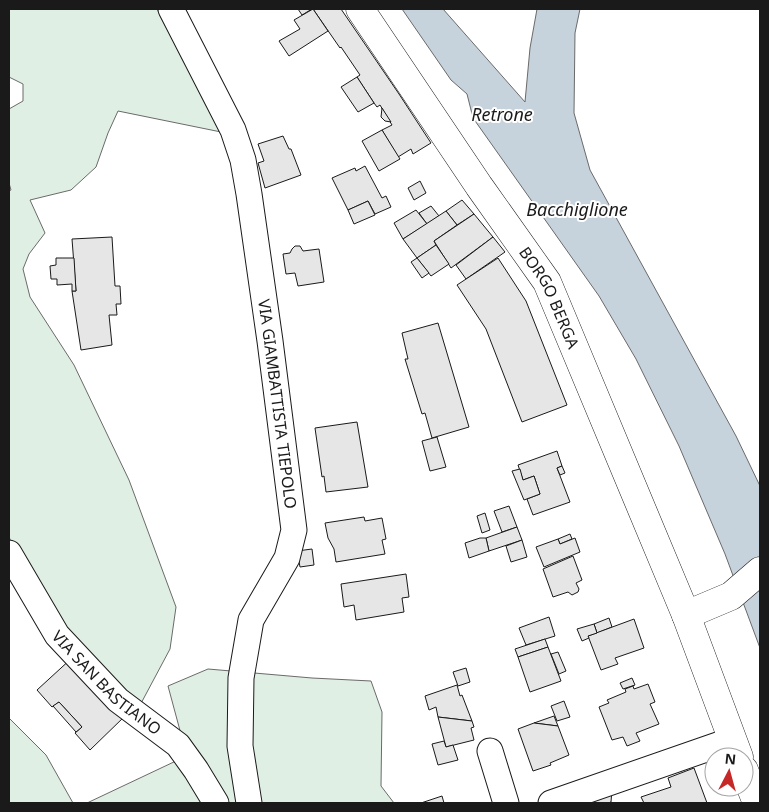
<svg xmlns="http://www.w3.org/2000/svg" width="769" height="812" viewBox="0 0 769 812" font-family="'Noto Sans',sans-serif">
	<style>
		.green { fill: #e0efe3; stroke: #6a6a6a }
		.water { fill: #c6d2dc; stroke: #6a6a6a }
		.building { fill: #e6e6e6; stroke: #1a1a1a }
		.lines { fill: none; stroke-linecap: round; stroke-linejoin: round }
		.minor-casing { stroke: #1a1a1a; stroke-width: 27 }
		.major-casing { stroke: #1a1a1a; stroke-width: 29 }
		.minor { stroke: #fff; stroke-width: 25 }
		.major { stroke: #fff; stroke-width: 28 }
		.labels { text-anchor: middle; stroke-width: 4; stroke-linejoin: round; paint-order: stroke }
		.street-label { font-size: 16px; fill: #1a1a1a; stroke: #fff }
		.water-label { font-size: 18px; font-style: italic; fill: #1a1a1a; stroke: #fff }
	</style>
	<rect width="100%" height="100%" fill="#fff"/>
	<!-- green -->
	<g class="green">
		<path d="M9 9H157L183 60 226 133 118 111 108 133 96 167 71 190 30 200 45 233 29 254 23 269 30 297 74 365 129 480 176 607 170 649 138 709 93 669 24 570 9 537V191L11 190 9 183V109L23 101V84L9 77Z"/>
		<path d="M208 669 312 678 371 681 382 712 381 786 394 803H224L182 738 168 686Z"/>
		<path d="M9 718 46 755 73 803H9Z"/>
		<path d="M178 760 206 803H87Z"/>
	</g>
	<!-- water -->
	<path class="water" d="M402 9H443L525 102 530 48 537 9H580L575 33 574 113 590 170 736 436 760 486V648L725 554 679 446 636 359 599 296 473 118 467 94 451 80Z"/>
	<!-- building -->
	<g class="building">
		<path d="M298 9H312L302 15Z"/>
		<path d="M313 9H341L399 94 431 143 413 154 411 149 398 157 382 130 392 125 380 105 377 107 374 103 357 77 360 75 341 47 340 48Z"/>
		<path d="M313 9 328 31 289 56 279 41 300 29 294 20Z"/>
		<path d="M357 77 374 103 358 112 341 87Z"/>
		<path d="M382 108 391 122 385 121 381 117Z"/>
		<path d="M382 130 400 159 379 171 362 141Z"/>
		<path d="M283 136 289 149H291L301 175 265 188 258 163 264 161 258 144Z"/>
		<path d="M365 166 382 198 386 196 391 207 375 214 368 201 348 210 332 178 355 168 356 171Z"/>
		<path d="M420 181 426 193 414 200 408 188Z"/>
		<path d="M462 200 474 214 457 225 446 211Z"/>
		<path d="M368 201 375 215 354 224 348 210Z"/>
		<path d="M431 206 439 216 427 224 419 213Z"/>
		<path d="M416 210 427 224 403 239 394 223Z"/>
		<path d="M446 211 457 225 434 241 436 245 417 258 403 239Z"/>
		<path d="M474 214 493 237 451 268 434 241Z"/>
		<path d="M112 237 115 286H120L121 304H116L117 315H109L112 345 81 350 72 291H76L72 239Z"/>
		<path d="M493 237 505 252 466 279 456 265Z"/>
		<path d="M436 245 449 264 431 276 417 258Z"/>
		<path d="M295 246H300L303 251 319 249 324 282 298 286 295 273 286 274 283 254 290 253 292 249Z"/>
		<path d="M56 258H74L76 291H72V284L57 285V279H51L50 266 56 265Z"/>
		<path d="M417 258 429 273 422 278 411 262Z"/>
		<path d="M498 258 526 301 567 405 522 422 486 329 457 285Z"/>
		<path d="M438 323 469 427 432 438 425 413 422 414 405 359H408L402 333Z"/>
		<path d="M357 422 368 487 326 492 324 476 322 477 315 428Z"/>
		<path d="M437 437 446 467 430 471 422 441Z"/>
		<path d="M557 451 562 466 557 468 570 502 533 515 527 499 540 494 534 476 523 480 518 465Z"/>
		<path d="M562 466 565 473 560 475 557 468Z"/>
		<path d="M520 469 523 480 534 476 540 494 524 500 512 471Z"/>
		<path d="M509 506 517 527 502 532 494 511Z"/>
		<path d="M485 513 490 530 482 533 477 516Z"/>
		<path d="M364 517 365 521 382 518 386 539 382 540 385 554 336 562 334 549 328 538 325 523Z"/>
		<path d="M517 527 522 540 489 551 486 538Z"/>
		<path d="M570 534 572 539 560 544 558 539Z"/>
		<path d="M480 538H486L489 551 469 558 465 543Z"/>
		<path d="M575 538 580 552 544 567 536 547 558 539 560 544Z"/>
		<path d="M522 540 527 557 511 562 506 546Z"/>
		<path d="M312 549 314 565 300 567 297 551Z"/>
		<path d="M573 556 582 580 576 583 579 589 578 592 572 595 568 592 553 597 543 569Z"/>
		<path d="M406 574 409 597 402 598 404 612 356 620 354 605 344 607 341 584Z"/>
		<path d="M549 617 555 636 526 645 519 628Z"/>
		<path d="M609 618 612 627 597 633 594 624Z"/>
		<path d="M634 619 644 648 615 658 618 664 601 670 588 636Z"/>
		<path d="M594 624 597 633 588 636 589 638 582 641 577 629Z"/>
		<path d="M545 639 548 647 518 657 515 649Z"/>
		<path d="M548 647 561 681 530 692 518 657Z"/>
		<path d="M558 652 566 671 559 674 551 654Z"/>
		<path d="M73 657 125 716 90 750 75 733 82 727 59 702 52 707 37 690Z"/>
		<path d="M466 668 470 682 458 686 453 672Z"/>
		<path d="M632 678 635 685 623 689 620 683Z"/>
		<path d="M648 684 655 702 650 704 659 724 636 733 640 741 627 746 623 737 612 740 599 707 609 703 607 700 626 692 625 689 633 686 634 689Z"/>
		<path d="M457 685 460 696 462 695 472 721 438 717 436 707 429 710 425 696Z"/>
		<path d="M564 701 570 717 557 721 551 706Z"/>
		<path d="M59 702 82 727 76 732 53 706Z"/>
		<path d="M554 716 558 726 534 723Z"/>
		<path d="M438 717 472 721 474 727 471 728 474 740 446 747Z"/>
		<path d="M534 723 558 726 569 755 550 763 551 765 533 771 518 729Z"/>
		<path d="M444 741 446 747 453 745 458 760 438 765 432 744Z"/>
		<path d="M694 768 707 803H644L641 797 671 787 668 778Z"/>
		<path d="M612 789 611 802 608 803H577Z"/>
		<path d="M442 796 444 803H421Z"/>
	</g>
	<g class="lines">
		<defs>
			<g id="minor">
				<path id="s1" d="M171 9 233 130 243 160 249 194 270 341 294 530 287 558 251 620 241 678 240 746 249 803"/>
				<path id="s2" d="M9 553 57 635 118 700 178 745 196 770 216 803"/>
				<path d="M490 751 506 803"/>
				<path d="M551 803 732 740"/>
			</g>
			<g id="major">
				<path id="s3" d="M360 9 479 186 547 282 686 615 739 757"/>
				<path d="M686 615 731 596 760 571"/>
				<path d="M744 770 757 803"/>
			</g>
		</defs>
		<!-- minor casing -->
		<use href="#minor" class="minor-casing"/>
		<!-- major casing -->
		<use href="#major" class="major-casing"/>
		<!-- minor -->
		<use href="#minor" class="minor"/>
		<!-- major -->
		<use href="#major" class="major"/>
	</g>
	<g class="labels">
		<!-- street labels -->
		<g class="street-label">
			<text dy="6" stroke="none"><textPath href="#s3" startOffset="346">BORGO BERGA</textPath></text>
			<text dy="6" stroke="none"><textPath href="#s1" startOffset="414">VIA GIAMBATTISTA TIEPOLO</textPath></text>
			<text dy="6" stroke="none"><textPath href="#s2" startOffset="164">VIA SAN BASTIANO</textPath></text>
		</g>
		<!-- water labels -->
		<g class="water-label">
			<text x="502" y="121">Retrone</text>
			<text x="577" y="216">Bacchiglione</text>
		</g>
	</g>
	<!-- border -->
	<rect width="769" height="812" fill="none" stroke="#1a1a1a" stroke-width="20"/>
	<!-- north arrow -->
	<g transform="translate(729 772) rotate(6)"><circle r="24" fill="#ffffff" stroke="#a3a3a3"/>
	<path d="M0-4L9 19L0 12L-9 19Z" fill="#c62828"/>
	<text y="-8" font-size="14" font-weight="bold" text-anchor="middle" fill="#1a1a1a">N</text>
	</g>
</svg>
